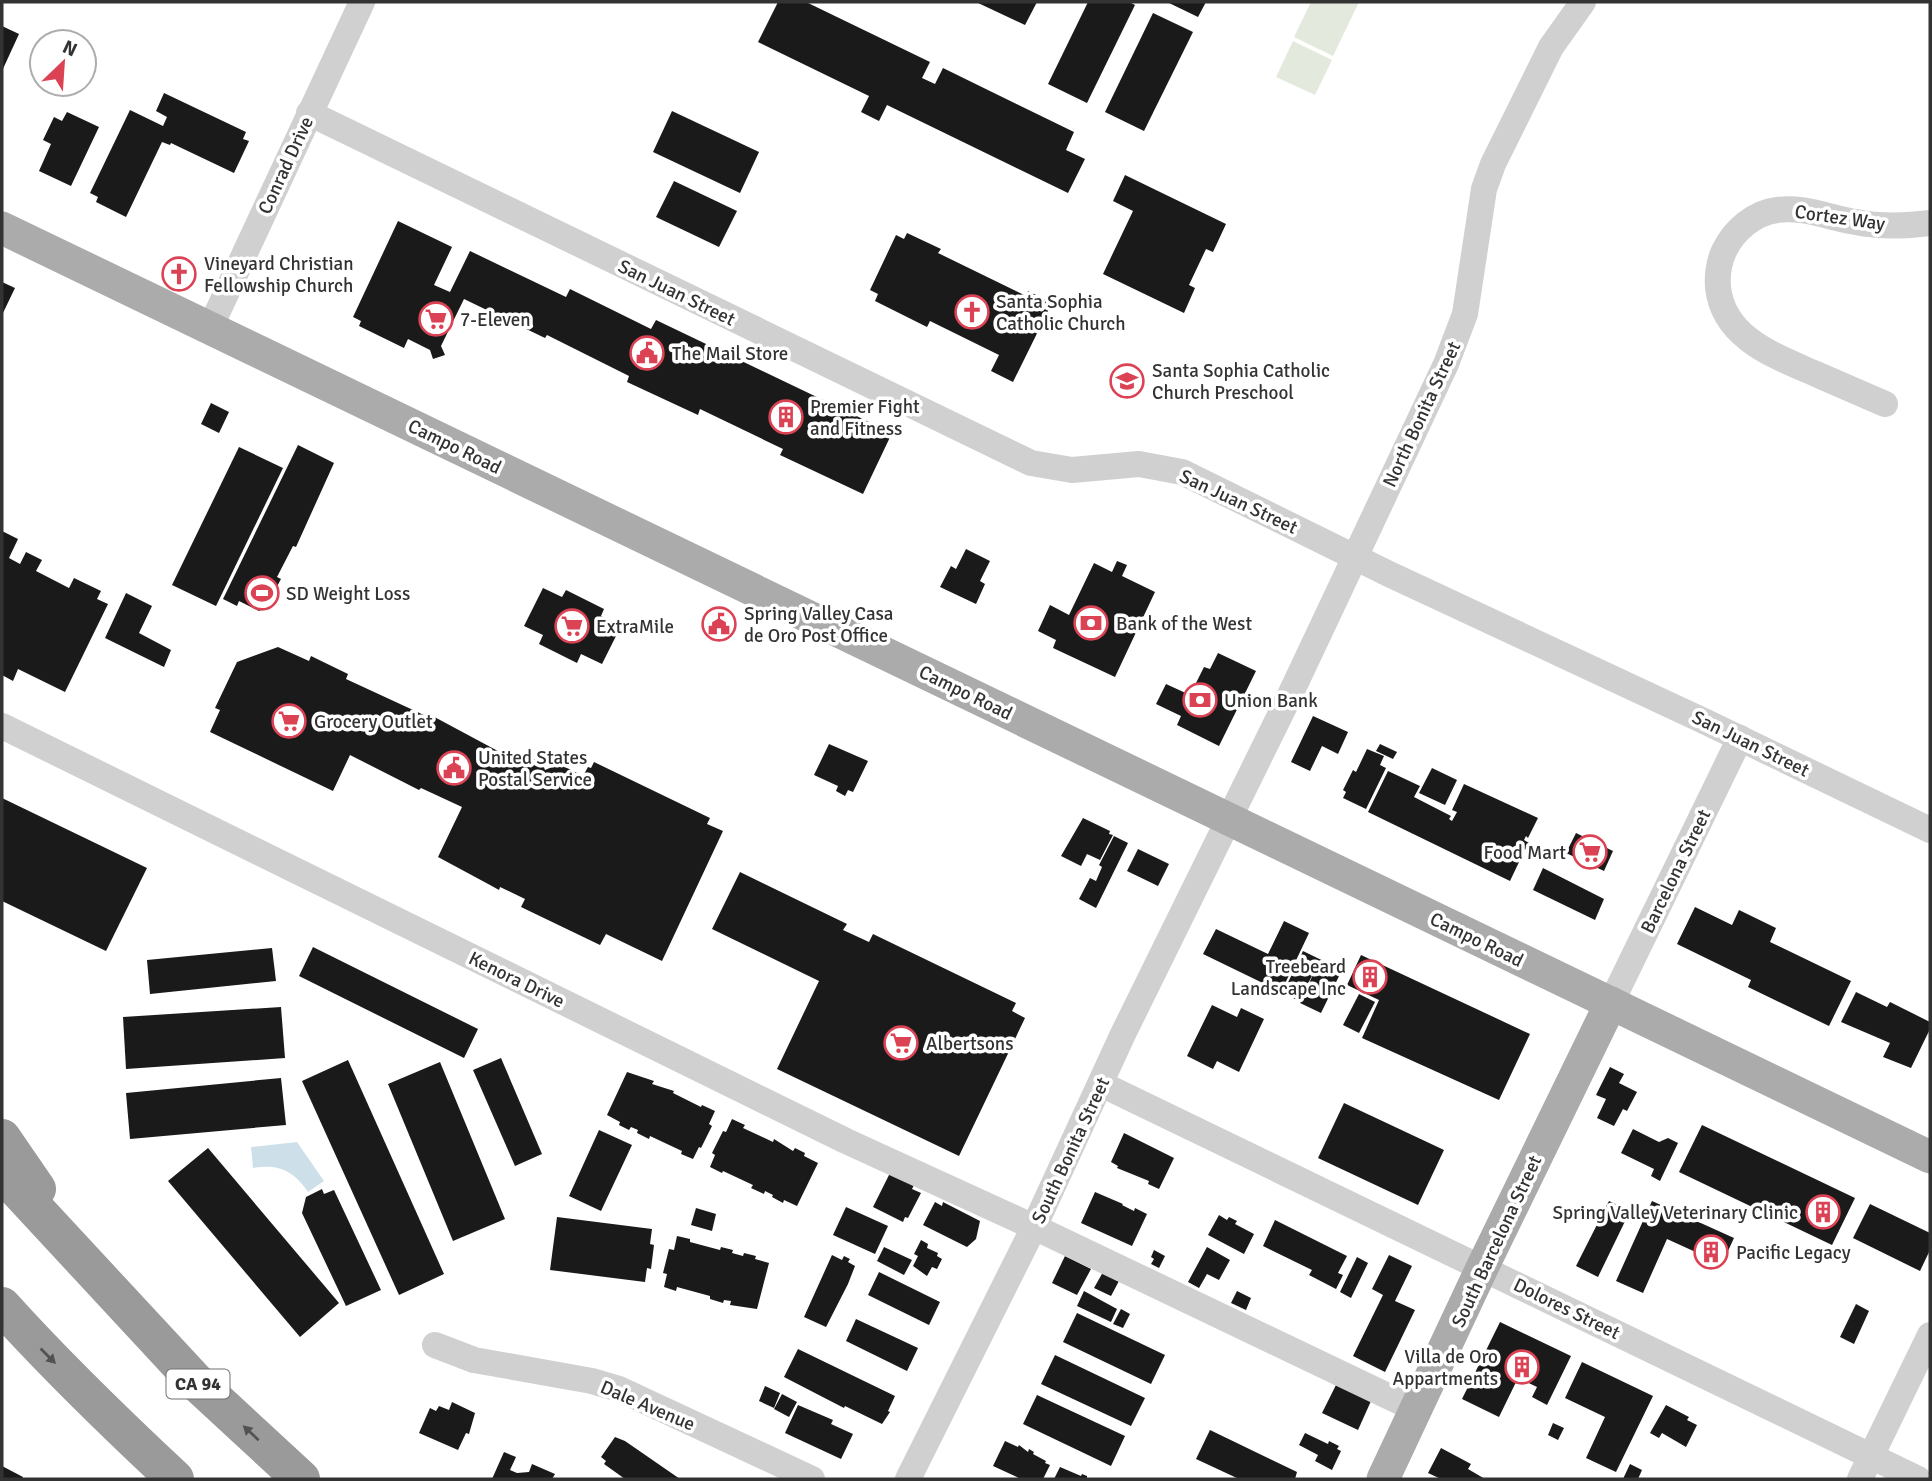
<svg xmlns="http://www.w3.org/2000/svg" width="1932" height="1481" viewBox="0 0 1932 1481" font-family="Signika,sans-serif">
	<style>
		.green { fill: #e3e9dc }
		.water { fill: #cde0ea }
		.building { fill: #1a1a1a }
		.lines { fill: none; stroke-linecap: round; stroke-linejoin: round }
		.minor { stroke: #d0d0d0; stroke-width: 26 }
		.major { stroke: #ababab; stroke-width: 33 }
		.highway { stroke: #9a9a9a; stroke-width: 38 }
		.oneway { fill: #525252 }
		.labels { text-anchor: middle; stroke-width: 7; stroke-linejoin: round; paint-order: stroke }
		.shield { fill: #fff; stroke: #707070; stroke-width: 2 }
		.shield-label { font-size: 18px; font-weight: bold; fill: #333 }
		.street-label { font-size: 19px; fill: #333; stroke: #fff }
		.poi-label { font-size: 19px; fill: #333; stroke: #fff; text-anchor: start }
	</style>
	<rect width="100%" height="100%" fill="#fff"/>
	<!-- green -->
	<g class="green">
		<path d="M1311 2H1359L1333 56 1294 37Z"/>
		<path d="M1293 41 1332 60 1315 95 1276 77Z"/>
	</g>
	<!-- water -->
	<path class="water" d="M297 1142 324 1181 308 1192C293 1170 278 1164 253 1168L251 1147Z"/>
	<!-- building -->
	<g class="building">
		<path d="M778 2H806L930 62 922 78 935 84 943 68 1074 132 1066 150 1085 159 1068 193 887 105 879 121 861 112 869 96 758 42Z"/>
		<path d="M976 2H1037L1025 25Z"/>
		<path d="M1088 2H1129L1135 5 1087 103 1048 84Z"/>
		<path d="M1167 2H1206L1198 17Z"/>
		<path d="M1153 13 1193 32 1144 131 1105 112Z"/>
		<path d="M2 26 19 34 2 71Z"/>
		<path d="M164 93 246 132 243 139 249 141 234 173 171 143 170 145 162 142 126 217 96 202 98 197 90 193 130 110 163 126 167 117 156 111Z"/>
		<path d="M672 111 759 152 740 193 653 152Z"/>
		<path d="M67 112 99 127 71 186 39 171 51 144 43 140 54 117 62 121Z"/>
		<path d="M1125 175 1226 224 1213 252 1206 249 1189 285 1195 288 1184 313 1103 274 1133 211 1113 201Z"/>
		<path d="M674 181 737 211 719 247 656 217Z"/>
		<path d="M398 221 452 247 434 285 450 292 470 251 566 297 570 289 651 329 656 320 892 433 863 494 780 455 783 449 700 409 698 415 627 382 629 376 547 335 545 338 464 299 441 346 445 355 433 359 430 350 408 339 404 348 359 326 361 321 353 317Z"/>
		<path d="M907 233 941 249 938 253 1026 296 1028 291 1052 303 1013 382 991 371 999 355 930 321 927 327 875 301 878 294 870 290 896 235 904 239Z"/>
		<path d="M2 282 15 288 2 315Z"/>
		<path d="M211 403 229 412 219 433 201 424Z"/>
		<path d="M298 445 334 463 296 547 293 546 277 577 281 579 266 607 259 611 239 601 237 606 223 599Z"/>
		<path d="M239 447 283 468 216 606 172 585Z"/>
		<path d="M2 531 18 539 9 558 20 564 26 552 42 560 36 571 69 588 74 578 101 591 97 599 108 604 65 692 18 669 13 681 2 675Z"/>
		<path d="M966 549 990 561 980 581 985 584 976 604 940 587 951 566 956 569Z"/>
		<path d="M1117 561 1127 565 1122 576 1155 592 1115 677 1053 648 1056 640 1038 631 1050 605 1069 615 1094 563 1112 572Z"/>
		<path d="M543 588 562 597 566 590 604 609 601 616 621 626 602 664 581 654 577 663 539 644 543 635 524 626Z"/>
		<path d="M126 593 152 606 139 633 171 650 164 667 105 638Z"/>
		<path d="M278 647 309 661 311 656 348 674 346 679 426 716 427 713 522 764 540 757 545 770 559 764 583 776 588 767 591 768 594 762 710 818 707 824 723 831 662 961 606 934 600 945 521 907 525 899 500 887 499 890 490 885 438 857 462 807 421 788 419 790 350 755 333 791 210 732 220 710 215 708 237 662Z"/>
		<path d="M1218 653 1256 671 1219 746 1177 725 1181 716 1156 704 1166 684 1190 695 1204 667 1210 669Z"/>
		<path d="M1313 716 1348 732 1338 754 1322 746 1310 771 1291 762Z"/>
		<path d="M829 744 868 761 853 792 848 790 845 796 836 791 838 786 814 775Z"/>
		<path d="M1380 744 1397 752 1393 759 1376 751Z"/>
		<path d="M1367 749 1384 756 1380 765 1386 768 1366 809 1343 798 1346 792 1343 790 1353 770 1356 772Z"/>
		<path d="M1432 768 1457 780 1445 805 1419 793Z"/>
		<path d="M1388 771 1420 786 1414 797 1451 816 1449 819 1452 821 1457 812 1452 810 1464 784 1538 818 1528 838 1526 836 1524 840 1529 843 1525 850 1520 848 1516 857 1520 860 1510 881 1368 812Z"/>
		<path d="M2 798 147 868 106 951 2 901Z"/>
		<path d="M1083 818 1110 831 1109 834 1113 835 1100 860 1087 854 1081 866 1061 856Z"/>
		<path d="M1576 833 1613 851 1604 871 1566 853Z"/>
		<path d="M1114 836 1128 843 1096 908 1079 899 1090 878 1096 881 1102 867 1099 865Z"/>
		<path d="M1138 849 1169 864 1158 886 1127 871Z"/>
		<path d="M1543 868 1604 899 1595 920 1533 890Z"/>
		<path d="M740 872 847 924 843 930 869 942 873 934 1016 1003 1012 1011 1025 1018 959 1156 777 1069 819 981 712 929Z"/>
		<path d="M1695 907 1732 925 1739 910 1776 928 1770 942 1851 981 1829 1026 1748 987 1751 980 1677 944Z"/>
		<path d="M1284 921 1309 933 1281 992 1203 954 1216 929 1268 954Z"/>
		<path d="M313 947 478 1029 464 1058 299 976Z"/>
		<path d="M272 948 276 981 150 994 147 960Z"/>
		<path d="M1303 951 1342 970 1321 1013 1300 1003 1316 968 1299 1001 1283 993Z"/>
		<path d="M1361 955 1530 1034 1499 1100 1362 1038 1379 1000 1347 985Z"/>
		<path d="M1856 992 1887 1007 1890 1002 1930 1022V1029L1911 1068 1883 1057 1890 1043 1841 1022Z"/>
		<path d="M1359 994 1375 1002 1359 1033 1343 1025Z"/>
		<path d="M1212 1005 1237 1017 1241 1008 1264 1019 1239 1072 1217 1061 1213 1069 1187 1056Z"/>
		<path d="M281 1007 285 1058 126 1069 123 1017Z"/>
		<path d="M501 1058 542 1154 515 1166 473 1070Z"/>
		<path d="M348 1060 444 1274 399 1295 302 1081Z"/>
		<path d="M440 1062 505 1219 453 1241 388 1084Z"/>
		<path d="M1610 1067 1624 1074 1619 1083 1637 1092 1627 1111 1623 1109 1614 1126 1597 1118 1606 1099 1596 1095Z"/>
		<path d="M627 1072 654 1081 652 1084 674 1091 673 1093 701 1107 702 1105 715 1111 709 1124 712 1126 701 1148 699 1147 693 1159 681 1154 682 1151 650 1136 649 1139 637 1133 638 1130 631 1127 629 1130 619 1125 620 1122 607 1115Z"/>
		<path d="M281 1078 286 1125 130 1139 126 1093Z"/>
		<path d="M1344 1103 1444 1150 1418 1205 1318 1158Z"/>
		<path d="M732 1119 745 1125 743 1128 773 1142 774 1139 793 1151 795 1148 805 1153 804 1156 818 1163 797 1206 784 1200 783 1203 772 1197 773 1195 765 1191 764 1194 751 1188 753 1185 723 1171 722 1173 710 1167 715 1155 712 1153 723 1131 726 1132Z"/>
		<path d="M1702 1125 1855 1198 1832 1245 1679 1172Z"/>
		<path d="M1633 1129 1659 1142 1668 1138 1678 1143 1660 1181 1651 1176 1654 1169 1621 1153Z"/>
		<path d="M599 1130 632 1145 601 1211 569 1196Z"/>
		<path d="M1124 1133 1174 1158 1159 1189 1148 1184 1149 1181 1117 1168 1118 1166 1111 1162Z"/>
		<path d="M208 1148 339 1303 300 1337 168 1181Z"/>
		<path d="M890 1173 914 1185 912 1189 921 1193 908 1218 905 1217 903 1222 873 1207Z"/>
		<path d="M322 1189 324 1194 334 1190 381 1290 346 1306 302 1213 306 1197Z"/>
		<path d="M1095 1192 1123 1204 1122 1205 1134 1211 1135 1208 1147 1214 1132 1246 1081 1223Z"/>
		<path d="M1609 1201 1630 1211 1598 1277 1576 1266Z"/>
		<path d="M1652 1201 1734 1238 1722 1264 1667 1239 1643 1293 1616 1281Z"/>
		<path d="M935 1202 942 1206 943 1202 980 1221 976 1239 967 1247 923 1225Z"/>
		<path d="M1870 1204 1930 1233V1250L1920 1271 1853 1238Z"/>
		<path d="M846 1207 888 1226 875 1254 833 1235Z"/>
		<path d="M696 1208 716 1214 712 1231 691 1225Z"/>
		<path d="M1219 1215 1227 1220 1229 1217 1237 1221 1235 1224 1254 1234 1244 1254 1208 1235Z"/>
		<path d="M557 1217 652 1229 650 1244 654 1245 651 1269 647 1268 645 1282 550 1270Z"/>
		<path d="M1275 1220 1347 1256 1338 1273 1343 1275 1336 1289 1309 1275 1312 1270 1263 1246Z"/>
		<path d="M677 1236 690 1239V1242L720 1250 721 1247 733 1250 732 1253 743 1256 744 1253 756 1256 755 1259 769 1263 757 1309 730 1305 731 1301 724 1300 723 1303 710 1299V1296L677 1287 676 1291 664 1287 667 1274 663 1273 669 1249 674 1250Z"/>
		<path d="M921 1240 928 1244 927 1248 938 1253 937 1256 942 1259 937 1269 932 1267 927 1276 913 1266 918 1256 914 1254Z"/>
		<path d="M884 1247 912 1260 904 1275 877 1261Z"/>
		<path d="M1207 1247 1230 1260 1219 1280 1207 1274 1199 1288 1188 1282Z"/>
		<path d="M1154 1250 1165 1256 1159 1268 1151 1264 1154 1259 1151 1257Z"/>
		<path d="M832 1255 842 1260 844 1256 850 1259 848 1262 855 1266 848 1284 826 1327 804 1317Z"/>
		<path d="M1389 1255 1412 1266 1395 1301 1415 1310 1385 1372 1353 1356 1383 1295 1372 1289Z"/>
		<path d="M1065 1256 1091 1269 1077 1295 1052 1283Z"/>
		<path d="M1357 1257 1368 1263 1351 1298 1340 1292Z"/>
		<path d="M879 1272 940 1302 929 1325 868 1295Z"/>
		<path d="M1103 1272 1119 1281 1111 1296 1094 1288Z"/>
		<path d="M1084 1291 1117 1309 1111 1322 1077 1306Z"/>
		<path d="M1237 1291 1251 1298 1246 1310 1231 1303Z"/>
		<path d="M1856 1304 1869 1311 1854 1344 1840 1337Z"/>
		<path d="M1121 1309 1130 1314 1123 1328 1113 1324Z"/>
		<path d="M1077 1313 1165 1355 1151 1384 1063 1342Z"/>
		<path d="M856 1319 918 1348 907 1371 846 1341Z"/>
		<path d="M1500 1322 1571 1356 1547 1405 1532 1397 1537 1387 1518 1378 1499 1417 1462 1399Z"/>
		<path d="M798 1349 895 1396 888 1411 890 1412 882 1424 845 1406 844 1408 784 1377Z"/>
		<path d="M1055 1355 1145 1398 1131 1426 1041 1384Z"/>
		<path d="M1582 1362 1653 1396 1616 1472 1586 1458 1605 1417 1565 1398Z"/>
		<path d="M1336 1385 1371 1401 1358 1430 1322 1413Z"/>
		<path d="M765 1386 780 1393 774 1408 759 1401Z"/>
		<path d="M782 1394 797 1402 789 1417 774 1409Z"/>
		<path d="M1037 1395 1125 1436 1111 1466 1023 1424Z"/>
		<path d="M452 1402 475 1413 469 1434 466 1433 458 1450 419 1433 430 1408 436 1411 439 1406 449 1410Z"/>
		<path d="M798 1405 833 1420 831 1424 853 1434 841 1459 785 1433Z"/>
		<path d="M1666 1405 1689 1417 1687 1420 1697 1425 1686 1447 1662 1433 1659 1438 1650 1433Z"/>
		<path d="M1553 1423 1564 1428 1558 1440 1548 1435Z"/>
		<path d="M1210 1430 1297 1472 1295 1479H1239L1196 1459Z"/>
		<path d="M1305 1433 1328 1444 1329 1441 1339 1446 1337 1449 1341 1451 1332 1470 1315 1461 1318 1455 1299 1445Z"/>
		<path d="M615 1437 625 1441 680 1479H625L604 1464 606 1461 601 1457Z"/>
		<path d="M1005 1441 1018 1447 1019 1445 1028 1452 1029 1449 1034 1452 1033 1454 1046 1461 1045 1463 1050 1465 1043 1479H1021L993 1466Z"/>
		<path d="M1441 1448 1471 1464 1468 1469 1485 1479H1441L1428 1473Z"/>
		<path d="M504 1452 516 1457 510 1470 517 1473 529 1472 532 1464 555 1474 552 1479H492Z"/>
		<path d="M1630 1464 1642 1470 1638 1479H1623Z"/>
		<path d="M2 1466 23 1477 22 1479H2Z"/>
		<path d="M1060 1467 1081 1476 1082 1474 1087 1476V1479H1054Z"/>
	</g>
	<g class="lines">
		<!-- minor -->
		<g class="minor">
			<path d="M309 113 1031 463 1072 470 1139 464 1182 472 1389 574 1706 722 1930 830"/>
			<path d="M210 328 362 2"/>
			<path d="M1885 404C1862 394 1839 384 1816 374 1775 356 1723 338 1718 287 1717 274 1719 262 1724 251 1734 230 1754 213 1777 210 1803 206 1830 218 1856 222 1880 227 1906 226 1930 223"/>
			<path d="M2 726 846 1141 1034 1227 1417 1410"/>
			<path d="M1611 1003 1740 738"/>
			<path d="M1101 1084 1918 1479"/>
			<path d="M435 1345 474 1360 592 1381 619 1389 812 1479"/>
			<path d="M908 1479 1034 1227 1123 1034 1290 695 1446 364 1465 314 1484 189 1493 164 1551 47 1583 2"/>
			<path d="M1860 1479 1930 1335"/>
		</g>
		<!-- major -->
		<g class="major">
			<path d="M2 228 1930 1157"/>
			<path d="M1383 1479 1482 1268 1611 1003"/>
		</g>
		<!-- highway -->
		<g class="highway">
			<path d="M2 1138 37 1189"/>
			<path d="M2 1173 195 1381 301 1479"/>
			<path d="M2 1306C57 1367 115 1423 175 1479"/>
		</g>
	</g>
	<!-- one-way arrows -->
	<defs><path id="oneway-solid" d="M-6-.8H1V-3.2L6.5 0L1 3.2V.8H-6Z" transform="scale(1.75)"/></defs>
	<g class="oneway">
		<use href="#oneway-solid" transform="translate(48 1356) rotate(45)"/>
		<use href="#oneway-solid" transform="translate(251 1433) rotate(-137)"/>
	</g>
	<!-- icons -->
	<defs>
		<symbol id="church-ring" viewBox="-11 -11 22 22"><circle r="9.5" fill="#fff" stroke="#db4355" stroke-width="1.5"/><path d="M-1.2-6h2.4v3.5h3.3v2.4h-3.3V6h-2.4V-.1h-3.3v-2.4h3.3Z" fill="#db4355"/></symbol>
		<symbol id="supermarket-ring" viewBox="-11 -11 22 22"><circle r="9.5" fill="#fff" stroke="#db4355" stroke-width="1.5"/><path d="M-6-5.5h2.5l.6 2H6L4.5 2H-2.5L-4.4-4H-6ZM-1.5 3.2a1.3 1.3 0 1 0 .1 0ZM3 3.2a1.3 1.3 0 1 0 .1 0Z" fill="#db4355"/></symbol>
		<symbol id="civic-ring" viewBox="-11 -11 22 22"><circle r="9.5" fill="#fff" stroke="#db4355" stroke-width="1.5"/><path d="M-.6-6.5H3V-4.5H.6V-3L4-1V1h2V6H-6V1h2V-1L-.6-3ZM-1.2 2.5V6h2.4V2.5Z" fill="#db4355"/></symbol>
		<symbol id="school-ring" viewBox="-11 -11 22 22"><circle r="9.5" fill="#fff" stroke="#db4355" stroke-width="1.5"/><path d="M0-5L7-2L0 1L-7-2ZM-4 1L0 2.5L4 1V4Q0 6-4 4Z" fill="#db4355"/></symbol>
		<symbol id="building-ring" viewBox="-11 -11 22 22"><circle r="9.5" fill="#fff" stroke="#db4355" stroke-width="1.5"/><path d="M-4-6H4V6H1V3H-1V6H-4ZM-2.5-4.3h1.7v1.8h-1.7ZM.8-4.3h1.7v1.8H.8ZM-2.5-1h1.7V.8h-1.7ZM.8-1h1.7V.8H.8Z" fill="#db4355"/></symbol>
		<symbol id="stadium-ring" viewBox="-11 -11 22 22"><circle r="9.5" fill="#fff" stroke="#db4355" stroke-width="1.5"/><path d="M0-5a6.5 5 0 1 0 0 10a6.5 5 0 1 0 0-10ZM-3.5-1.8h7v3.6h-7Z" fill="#db4355"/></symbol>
		<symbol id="bank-ring" viewBox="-11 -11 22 22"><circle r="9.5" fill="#fff" stroke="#db4355" stroke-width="1.5"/><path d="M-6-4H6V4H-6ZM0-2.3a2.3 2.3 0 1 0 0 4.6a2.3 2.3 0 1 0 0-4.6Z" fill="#db4355"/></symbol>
	</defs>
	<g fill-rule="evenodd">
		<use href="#church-ring" x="160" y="255" width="38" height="38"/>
		<use href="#church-ring" x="953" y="293" width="38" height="38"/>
		<use href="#supermarket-ring" x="417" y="300" width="38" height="38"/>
		<use href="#civic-ring" x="628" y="334" width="38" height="38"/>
		<use href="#school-ring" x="1108" y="362" width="38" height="38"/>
		<use href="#building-ring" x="767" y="398" width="38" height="38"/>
		<use href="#stadium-ring" x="243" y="574" width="38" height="38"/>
		<use href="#bank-ring" x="1072" y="604" width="38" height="38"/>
		<use href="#civic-ring" x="700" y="605" width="38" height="38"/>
		<use href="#supermarket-ring" x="553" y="607" width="38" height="38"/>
		<use href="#bank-ring" x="1181" y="681" width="38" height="38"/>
		<use href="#supermarket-ring" x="270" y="702" width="38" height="38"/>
		<use href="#civic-ring" x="435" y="749" width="38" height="38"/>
		<use href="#supermarket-ring" x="1571" y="833" width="38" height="38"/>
		<use href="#building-ring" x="1351" y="958" width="38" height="38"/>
		<use href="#supermarket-ring" x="882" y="1024" width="38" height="38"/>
		<use href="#building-ring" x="1804" y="1193" width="38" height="38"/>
		<use href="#building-ring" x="1692" y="1233" width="38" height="38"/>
		<use href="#building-ring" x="1503" y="1348" width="38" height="38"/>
	</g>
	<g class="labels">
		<!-- shield labels -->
		<rect class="shield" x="166.5" y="1369.5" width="63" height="29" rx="5"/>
		<g class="shield-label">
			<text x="198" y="1390">CA 94</text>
		</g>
		<!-- street labels -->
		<g class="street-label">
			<text transform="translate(285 165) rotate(-65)" y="7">Conrad Drive</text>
			<text transform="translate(1840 217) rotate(8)" y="7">Cortez Way</text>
			<text transform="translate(677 292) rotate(26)" y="7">San Juan Street</text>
			<text transform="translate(1421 414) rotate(-65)" y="7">North Bonita Street</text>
			<text transform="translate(455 446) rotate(26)" y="7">Campo Road</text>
			<text transform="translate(1239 501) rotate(25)" y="7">San Juan Street</text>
			<text transform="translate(966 692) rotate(26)" y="7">Campo Road</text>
			<text transform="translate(1751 743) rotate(26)" y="7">San Juan Street</text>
			<text transform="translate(1675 871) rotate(-64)" y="7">Barcelona Street</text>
			<text transform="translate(1477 939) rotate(26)" y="7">Campo Road</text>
			<text transform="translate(517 979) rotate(26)" y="7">Kenora Drive</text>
			<text transform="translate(1070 1150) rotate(-65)" y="7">South Bonita Street</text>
			<text transform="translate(1496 1241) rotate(-65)" y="7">South Barcelona Street</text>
			<text transform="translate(1567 1308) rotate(26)" y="7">Dolores Street</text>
			<text transform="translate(648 1405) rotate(23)" y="7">Dale Avenue</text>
		</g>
		<!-- poi labels -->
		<g class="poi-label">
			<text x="204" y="270">Vineyard Christian<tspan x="204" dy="22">Fellowship Church</tspan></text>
			<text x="996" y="308">Santa Sophia<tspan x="996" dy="22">Catholic Church</tspan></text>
			<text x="460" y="326">7-Eleven</text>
			<text x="672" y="360">The Mail Store</text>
			<text x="1152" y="377">Santa Sophia Catholic<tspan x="1152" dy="22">Church Preschool</tspan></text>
			<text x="810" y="413">Premier Fight<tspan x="810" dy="22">and Fitness</tspan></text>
			<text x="286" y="600">SD Weight Loss</text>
			<text x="744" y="620">Spring Valley Casa<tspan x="744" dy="22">de Oro Post Office</tspan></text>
			<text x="1116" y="630">Bank of the West</text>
			<text x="596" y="633">ExtraMile</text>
			<text x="1224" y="707">Union Bank</text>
			<text x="314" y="728">Grocery Outlet</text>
			<text x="478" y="764">United States<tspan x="478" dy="22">Postal Service</tspan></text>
			<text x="1566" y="859" text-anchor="end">Food Mart</text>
			<text x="1346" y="973" text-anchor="end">Treebeard<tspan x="1346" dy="22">Landscape Inc</tspan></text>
			<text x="926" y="1050">Albertsons</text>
			<text x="1798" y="1219" text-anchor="end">Spring Valley Veterinary Clinic</text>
			<text x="1736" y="1259">Pacific Legacy</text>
			<text x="1498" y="1363" text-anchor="end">Villa de Oro<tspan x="1498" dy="22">Appartments</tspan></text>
		</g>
	</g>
	<!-- border -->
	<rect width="1932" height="1481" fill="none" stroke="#333333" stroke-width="7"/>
	<!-- north arrow -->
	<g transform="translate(63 63) rotate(25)"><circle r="33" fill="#ffffff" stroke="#adadad" stroke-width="2"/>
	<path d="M0-5L12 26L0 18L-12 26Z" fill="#db4355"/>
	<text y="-10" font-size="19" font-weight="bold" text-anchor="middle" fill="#333333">N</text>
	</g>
</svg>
